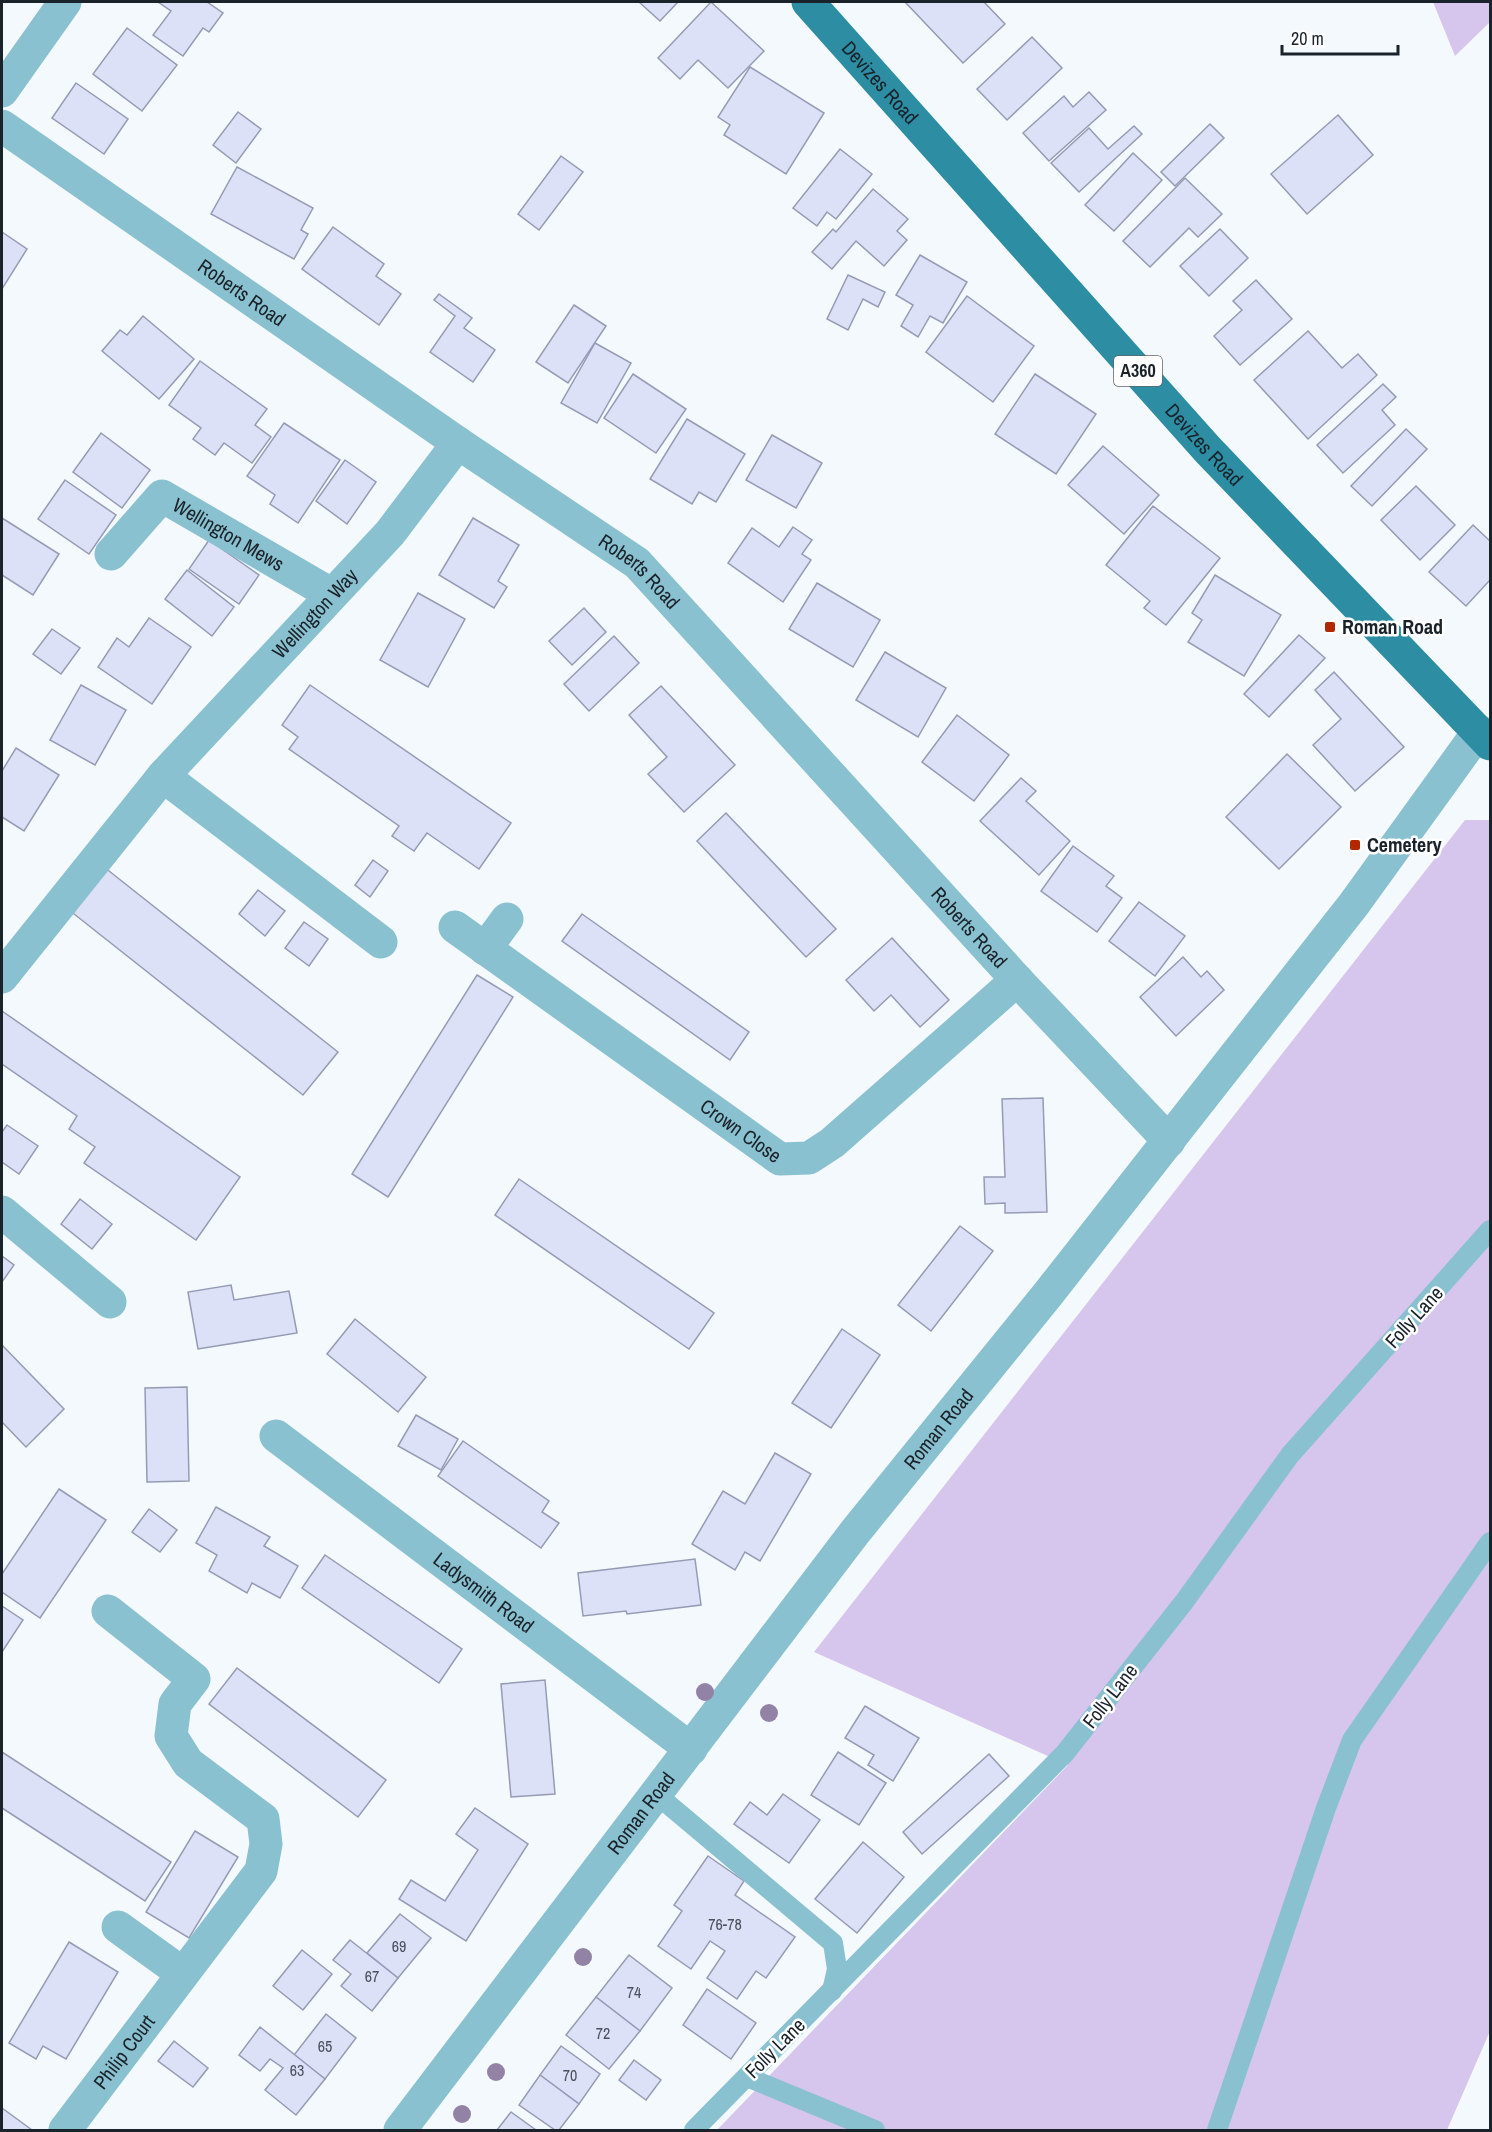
<svg xmlns="http://www.w3.org/2000/svg" width="1492" height="2132" viewBox="0 0 1492 2132" font-family="'Archivo Narrow',sans-serif">
	<style>
		.green { fill: #d6c5ec }
		.building { fill: #dce1f7; stroke: #969bb4; stroke-width: 1.5 }
		.lines { fill: none; stroke-linecap: round; stroke-linejoin: round }
		.service { stroke: #8ac1d0; stroke-width: 20 }
		.minor { stroke: #8ac1d0; stroke-width: 33 }
		.primary { stroke: #2d8da3; stroke-width: 33 }
		.tree { fill: #9283a6 }
		.poi-dot { fill: #b22700; stroke: #fff; stroke-width: 2 }
		.labels { text-anchor: middle; stroke-width: 5; stroke-linejoin: round; paint-order: stroke }
		.number-label { font-size: 16px; fill: #4a525d }
		.shield { fill: #fff; stroke: #5f646a; stroke-width: 1.5 }
		.shield-label { font-size: 18px; font-weight: bold; fill: #1a222a }
		.street-label { font-size: 20px; fill: #1a222a; stroke: #fff }
		.poi-label { font-size: 20px; font-weight: bold; fill: #1a222a; stroke: #fff; text-anchor: start }
	</style>
	<rect width="100%" height="100%" fill="#f4f9fd"/>
	<!-- green -->
	<g class="green">
		<path d="M1433 2H1490V22L1455 56Z"/>
		<path d="M1465 820H1490V2031L1447 2130H717L1068 1765 814 1652Z"/>
	</g>
	<!-- building -->
	<g class="building">
		<path d="M158 2H207L223 13 209 32 203 28 183 56 153 35 171 11Z"/>
		<path d="M639 2H678L660 21Z"/>
		<path d="M711 2 764 51 728 88 698 60 680 79 658 58Z"/>
		<path d="M905 2H984L1005 24 963 63Z"/>
		<path d="M127 28 177 65 142 111 93 74Z"/>
		<path d="M1032 37 1062 68 1007 120 977 89Z"/>
		<path d="M750 67 824 113 786 174 724 135 730 125 718 117Z"/>
		<path d="M76 83 128 119 104 154 52 118Z"/>
		<path d="M1089 92 1106 110 1049 161 1023 133 1064 96 1073 107Z"/>
		<path d="M238 112 261 129 236 163 213 145Z"/>
		<path d="M1338 115 1373 155 1307 214 1271 174Z"/>
		<path d="M1210 124 1224 138 1175 186 1161 172Z"/>
		<path d="M1134 126 1142 134 1079 192 1051 163 1089 128 1108 149Z"/>
		<path d="M840 149 872 174 836 219 827 212 817 226 793 208Z"/>
		<path d="M1133 153 1162 180 1114 231 1085 205Z"/>
		<path d="M561 156 583 172 539 230 518 214Z"/>
		<path d="M237 167 313 208 301 230 308 234 294 259 211 214Z"/>
		<path d="M1185 178 1222 214 1198 237 1189 228 1150 267 1123 241Z"/>
		<path d="M873 189 908 219 897 231 907 240 884 266 856 241 832 269 812 252 833 229 836 232Z"/>
		<path d="M333 227 384 264 376 276 401 294 379 325 302 269Z"/>
		<path d="M1220 229 1248 258 1209 296 1180 266Z"/>
		<path d="M2 232 27 249 2 289Z"/>
		<path d="M920 255 967 282 943 323 930 316 918 337 901 326 913 305 896 295Z"/>
		<path d="M848 275 885 292 878 307 863 299 848 330 827 319Z"/>
		<path d="M1256 280 1292 319 1240 365 1214 336 1242 310 1233 301Z"/>
		<path d="M439 294 472 318 464 328 495 350 473 382 430 352 455 316 434 300Z"/>
		<path d="M967 296 1034 346 993 402 926 352Z"/>
		<path d="M574 305 606 326 568 383 536 362Z"/>
		<path d="M143 316 194 359 159 399 102 351 120 330 127 335Z"/>
		<path d="M1308 331 1342 368 1358 354 1377 375 1308 439 1254 380Z"/>
		<path d="M595 343 631 363 597 423 561 403Z"/>
		<path d="M200 361 267 409 255 425 271 437 252 463 224 443 215 455 193 439 201 428 169 405Z"/>
		<path d="M633 374 686 409 656 453 604 418Z"/>
		<path d="M1035 374 1096 414 1056 474 995 434Z"/>
		<path d="M1383 384 1396 397 1382 410 1395 425 1343 473 1317 445Z"/>
		<path d="M687 419 745 454 716 502 699 492 692 504 650 479Z"/>
		<path d="M284 423 340 460 298 523 270 504 275 495 247 476Z"/>
		<path d="M1406 429 1427 449 1372 506 1351 486Z"/>
		<path d="M101 433 150 470 122 508 73 472Z"/>
		<path d="M772 435 822 463 796 508 746 480Z"/>
		<path d="M1103 446 1159 495 1124 534 1068 485Z"/>
		<path d="M345 460 376 482 347 524 316 501Z"/>
		<path d="M65 480 116 515 89 554 38 519Z"/>
		<path d="M1416 486 1455 525 1420 560 1381 520Z"/>
		<path d="M1153 506 1220 558 1166 625 1144 608 1150 601 1106 565Z"/>
		<path d="M2 518 59 554 33 595 2 575Z"/>
		<path d="M473 518 519 545 498 581 507 587 494 608 439 575Z"/>
		<path d="M1473 525 1490 541V580L1466 606 1429 572Z"/>
		<path d="M793 527 812 540 802 554 811 560 783 602 728 563 752 528 779 547Z"/>
		<path d="M209 540 259 575 239 604 189 569Z"/>
		<path d="M187 570 234 607 212 636 165 599Z"/>
		<path d="M1215 575 1281 615 1244 676 1188 642 1202 620 1192 613Z"/>
		<path d="M817 583 880 620 853 667 789 629Z"/>
		<path d="M418 593 465 619 428 687 380 660Z"/>
		<path d="M584 608 606 632 572 665 549 641Z"/>
		<path d="M149 618 191 647 152 704 98 667 117 638 129 647Z"/>
		<path d="M52 629 80 648 61 674 33 654Z"/>
		<path d="M1299 635 1325 658 1269 717 1244 694Z"/>
		<path d="M614 636 639 663 589 711 564 684Z"/>
		<path d="M885 652 946 688 918 737 856 700Z"/>
		<path d="M1334 672 1404 747 1355 791 1313 745 1341 719 1315 690Z"/>
		<path d="M81 685 126 710 95 765 50 740Z"/>
		<path d="M310 685 511 823 479 869 427 833 414 851 392 836 399 826 289 749 298 737 282 725Z"/>
		<path d="M661 686 735 765 684 812 648 774 667 757 629 715Z"/>
		<path d="M957 715 1009 755 974 801 922 762Z"/>
		<path d="M16 748 59 775 24 831 2 817V771Z"/>
		<path d="M1287 754 1341 807 1279 869 1226 817Z"/>
		<path d="M1021 778 1036 791 1026 801 1070 841 1039 875 980 821Z"/>
		<path d="M726 813 836 929 806 957 697 841Z"/>
		<path d="M1073 846 1114 876 1106 886 1122 898 1097 932 1041 891Z"/>
		<path d="M373 860 388 871 370 897 355 885Z"/>
		<path d="M104 867 338 1052 303 1095 69 910Z"/>
		<path d="M258 890 285 911 265 936 239 914Z"/>
		<path d="M1139 902 1185 936 1155 976 1109 941Z"/>
		<path d="M582 914 749 1032 730 1060 562 941Z"/>
		<path d="M304 922 328 939 309 966 285 948Z"/>
		<path d="M892 938 949 1000 920 1027 891 995 874 1011 846 980Z"/>
		<path d="M1183 957 1201 977 1207 971 1224 990 1176 1036 1140 997Z"/>
		<path d="M477 975 513 997 388 1197 352 1174Z"/>
		<path d="M2 1011 240 1177 196 1240 84 1163 95 1147 69 1129 77 1116 2 1064Z"/>
		<path d="M1043 1098 1047 1212 1005 1213V1203L985 1204 984 1177H1005L1002 1099Z"/>
		<path d="M7 1125 38 1146 19 1174 2 1162V1132Z"/>
		<path d="M519 1179 714 1313 689 1349 495 1215Z"/>
		<path d="M80 1199 112 1224 92 1249 61 1224Z"/>
		<path d="M960 1226 993 1251 931 1331 898 1305Z"/>
		<path d="M2 1256 14 1265 2 1282Z"/>
		<path d="M231 1285 234 1300 289 1291 297 1333 198 1349 188 1292Z"/>
		<path d="M355 1319 426 1377 398 1412 327 1354Z"/>
		<path d="M842 1329 880 1355 831 1428 792 1403Z"/>
		<path d="M2 1345 64 1409 26 1447 2 1422Z"/>
		<path d="M187 1387 189 1481 147 1482 145 1388Z"/>
		<path d="M416 1415 458 1439 441 1470 398 1446Z"/>
		<path d="M463 1441 549 1501 542 1512 559 1523 541 1548 438 1476Z"/>
		<path d="M775 1453 811 1474 760 1561 745 1552 735 1570 692 1544 723 1491 745 1504Z"/>
		<path d="M59 1489 106 1520 40 1618 2 1592V1574Z"/>
		<path d="M216 1507 270 1537 264 1546 298 1566 280 1598 252 1583 247 1593 209 1571 217 1555 196 1543Z"/>
		<path d="M149 1509 177 1530 160 1552 132 1532Z"/>
		<path d="M325 1555 462 1649 439 1683 302 1588Z"/>
		<path d="M695 1559 701 1605 627 1614 626 1611 583 1616 578 1573Z"/>
		<path d="M2 1606 23 1620 2 1652Z"/>
		<path d="M237 1668 386 1780 358 1817 209 1704Z"/>
		<path d="M545 1680 555 1794 511 1797 501 1684Z"/>
		<path d="M865 1706 919 1738 893 1781 868 1765 874 1755 845 1738Z"/>
		<path d="M2 1752 171 1862 145 1901 2 1808Z"/>
		<path d="M838 1752 886 1783 859 1825 811 1795Z"/>
		<path d="M989 1754 1009 1776 922 1854 903 1832Z"/>
		<path d="M783 1794 820 1820 789 1863 734 1824 750 1802 767 1815Z"/>
		<path d="M475 1808 528 1844 466 1941 399 1899 411 1880 445 1901 478 1850 456 1834Z"/>
		<path d="M195 1831 238 1857 189 1938 146 1912Z"/>
		<path d="M863 1842 904 1877 857 1933 815 1899Z"/>
		<path d="M708 1856 744 1881 735 1895 795 1937 766 1978 756 1971 737 1999 707 1978 725 1951 710 1941 691 1969 658 1946 682 1911 674 1905Z"/>
		<path d="M400 1914 431 1938 398 1978 367 1953Z"/>
		<path d="M350 1940 398 1978 372 2011 341 1986 351 1974 333 1960Z"/>
		<path d="M69 1942 118 1972 66 2059 43 2046 36 2059 9 2043Z"/>
		<path d="M302 1950 332 1974 303 2010 273 1986Z"/>
		<path d="M629 1955 672 1988 640 2031 596 1997Z"/>
		<path d="M707 1989 756 2023 731 2059 683 2025Z"/>
		<path d="M596 1997 640 2031 609 2069 566 2035Z"/>
		<path d="M326 2014 356 2038 325 2079 294 2055Z"/>
		<path d="M260 2027 325 2079 296 2115 265 2090 283 2068 270 2059 260 2071 239 2055Z"/>
		<path d="M174 2041 208 2068 193 2087 158 2061Z"/>
		<path d="M561 2046 600 2074 579 2104 540 2075Z"/>
		<path d="M634 2060 661 2080 646 2100 619 2080Z"/>
		<path d="M540 2075 579 2104 559 2130H555L519 2105Z"/>
		<path d="M2 2108 32 2130H2Z"/>
		<path d="M511 2112 536 2130H497Z"/>
	</g>
	<g class="lines">
		<!-- service -->
		<g class="service">
			<path d="M656 1794 833 1943 837 1969 832 1991"/>
			<path d="M747 2077 875 2130"/>
			<path d="M694 2130 1065 1753 1184 1602 1290 1455 1490 1230"/>
			<path d="M1217 2130 1326 1808 1352 1740 1490 1542"/>
		</g>
		<!-- minor -->
		<g class="minor">
			<path d="M2 91 65 2"/>
			<path id="s1" d="M2 126 458 443 637 563 1017 980 1169 1141"/>
			<path id="s2" d="M111 554 162 496 331 594"/>
			<path d="M163 776 381 942"/>
			<path id="s3" d="M455 927 780 1159 809 1158 832 1143 1017 980"/>
			<path d="M485 949 507 919"/>
			<path id="s4" d="M2 977 163 776 390 533 458 443"/>
			<path d="M2 1212 110 1302"/>
			<path id="s5" d="M276 1436 691 1749"/>
			<path d="M118 1927 182 1973"/>
			<path id="s6" d="M65 2130 261 1871 266 1844 263 1819 188 1763 171 1736 175 1704 194 1679 108 1611"/>
			<path id="s7" d="M400 2130 855 1532 1048 1294 1354 904 1479 731"/>
		</g>
		<!-- primary -->
		<path class="primary" id="s8" d="M808 2 1208 450 1490 744"/>
	</g>
	<!-- trees -->
	<g class="tree">
		<circle cx="705" cy="1692" r="9"/>
		<circle cx="769" cy="1713" r="9"/>
		<circle cx="583" cy="1957" r="9"/>
		<circle cx="496" cy="2072" r="9"/>
		<circle cx="462" cy="2114" r="9"/>
	</g>
	<!-- markers -->
	<g class="poi-dot">
		<rect x="1324" y="621" width="12" height="12" rx="3"/>
		<rect x="1349" y="839" width="12" height="12" rx="3"/>
	</g>
	<g class="labels">
		<!-- number labels -->
		<g class="number-label">
			<text x="725" y="1930">76-78</text>
			<text x="399" y="1952">69</text>
			<text x="372" y="1982">67</text>
			<text x="634" y="1998">74</text>
			<text x="603" y="2039">72</text>
			<text x="325" y="2052">65</text>
			<text x="297" y="2076">63</text>
			<text x="570" y="2081">70</text>
		</g>
		<!-- shield labels -->
		<rect class="shield" x="1114" y="356" width="48" height="30" rx="4.5"/>
		<g class="shield-label">
			<text x="1138" y="377">A360</text>
		</g>
		<!-- street labels -->
		<g class="street-label">
			<text dy="7" stroke="none"><textPath href="#s8" startOffset="108">Devizes Road</textPath></text>
			<text dy="7" stroke="none"><textPath href="#s1" startOffset="292">Roberts Road</textPath></text>
			<text dy="7" stroke="none"><textPath href="#s8" startOffset="594">Devizes Road</textPath></text>
			<text dy="7" stroke="none"><textPath href="#s2" startOffset="154">Wellington Mews</textPath></text>
			<text dy="7" stroke="none"><textPath href="#s1" startOffset="778">Roberts Road</textPath></text>
			<text dy="7" stroke="none"><textPath href="#s4" startOffset="480">Wellington Way</textPath></text>
			<text dy="7" stroke="none"><textPath href="#s1" startOffset="1264">Roberts Road</textPath></text>
			<text dy="7" stroke="none"><textPath href="#s3" startOffset="351">Crown Close</textPath></text>
			<text transform="translate(1414 1317) rotate(-48)" y="7">Folly Lane</text>
			<text dy="7" stroke="none"><textPath href="#s7" startOffset="884">Roman Road</textPath></text>
			<text dy="7" stroke="none"><textPath href="#s5" startOffset="260">Ladysmith Road</textPath></text>
			<text transform="translate(1110 1696) rotate(-52)" y="7">Folly Lane</text>
			<text dy="7" stroke="none"><textPath href="#s7" startOffset="398">Roman Road</textPath></text>
			<text transform="translate(775 2048) rotate(-45)" y="7">Folly Lane</text>
			<text dy="7" stroke="none"><textPath href="#s6" startOffset="98">Philip Court</textPath></text>
		</g>
		<!-- poi labels -->
		<g class="poi-label">
			<text x="1342" y="634">Roman Road</text>
			<text x="1367" y="852">Cemetery</text>
		</g>
	</g>
	<!-- border -->
	<rect width="1492" height="2132" fill="none" stroke="#1a222a" stroke-width="6"/>
	<!-- scale -->
	<path d="M1282 45v9h116v-9" fill="none" stroke="#1a222a" stroke-width="3"/>
	<text x="1291" y="45" font-size="18" fill="#1a222a" stroke="#ffffff" stroke-width="4.5" paint-order="stroke">20 m</text>
</svg>
